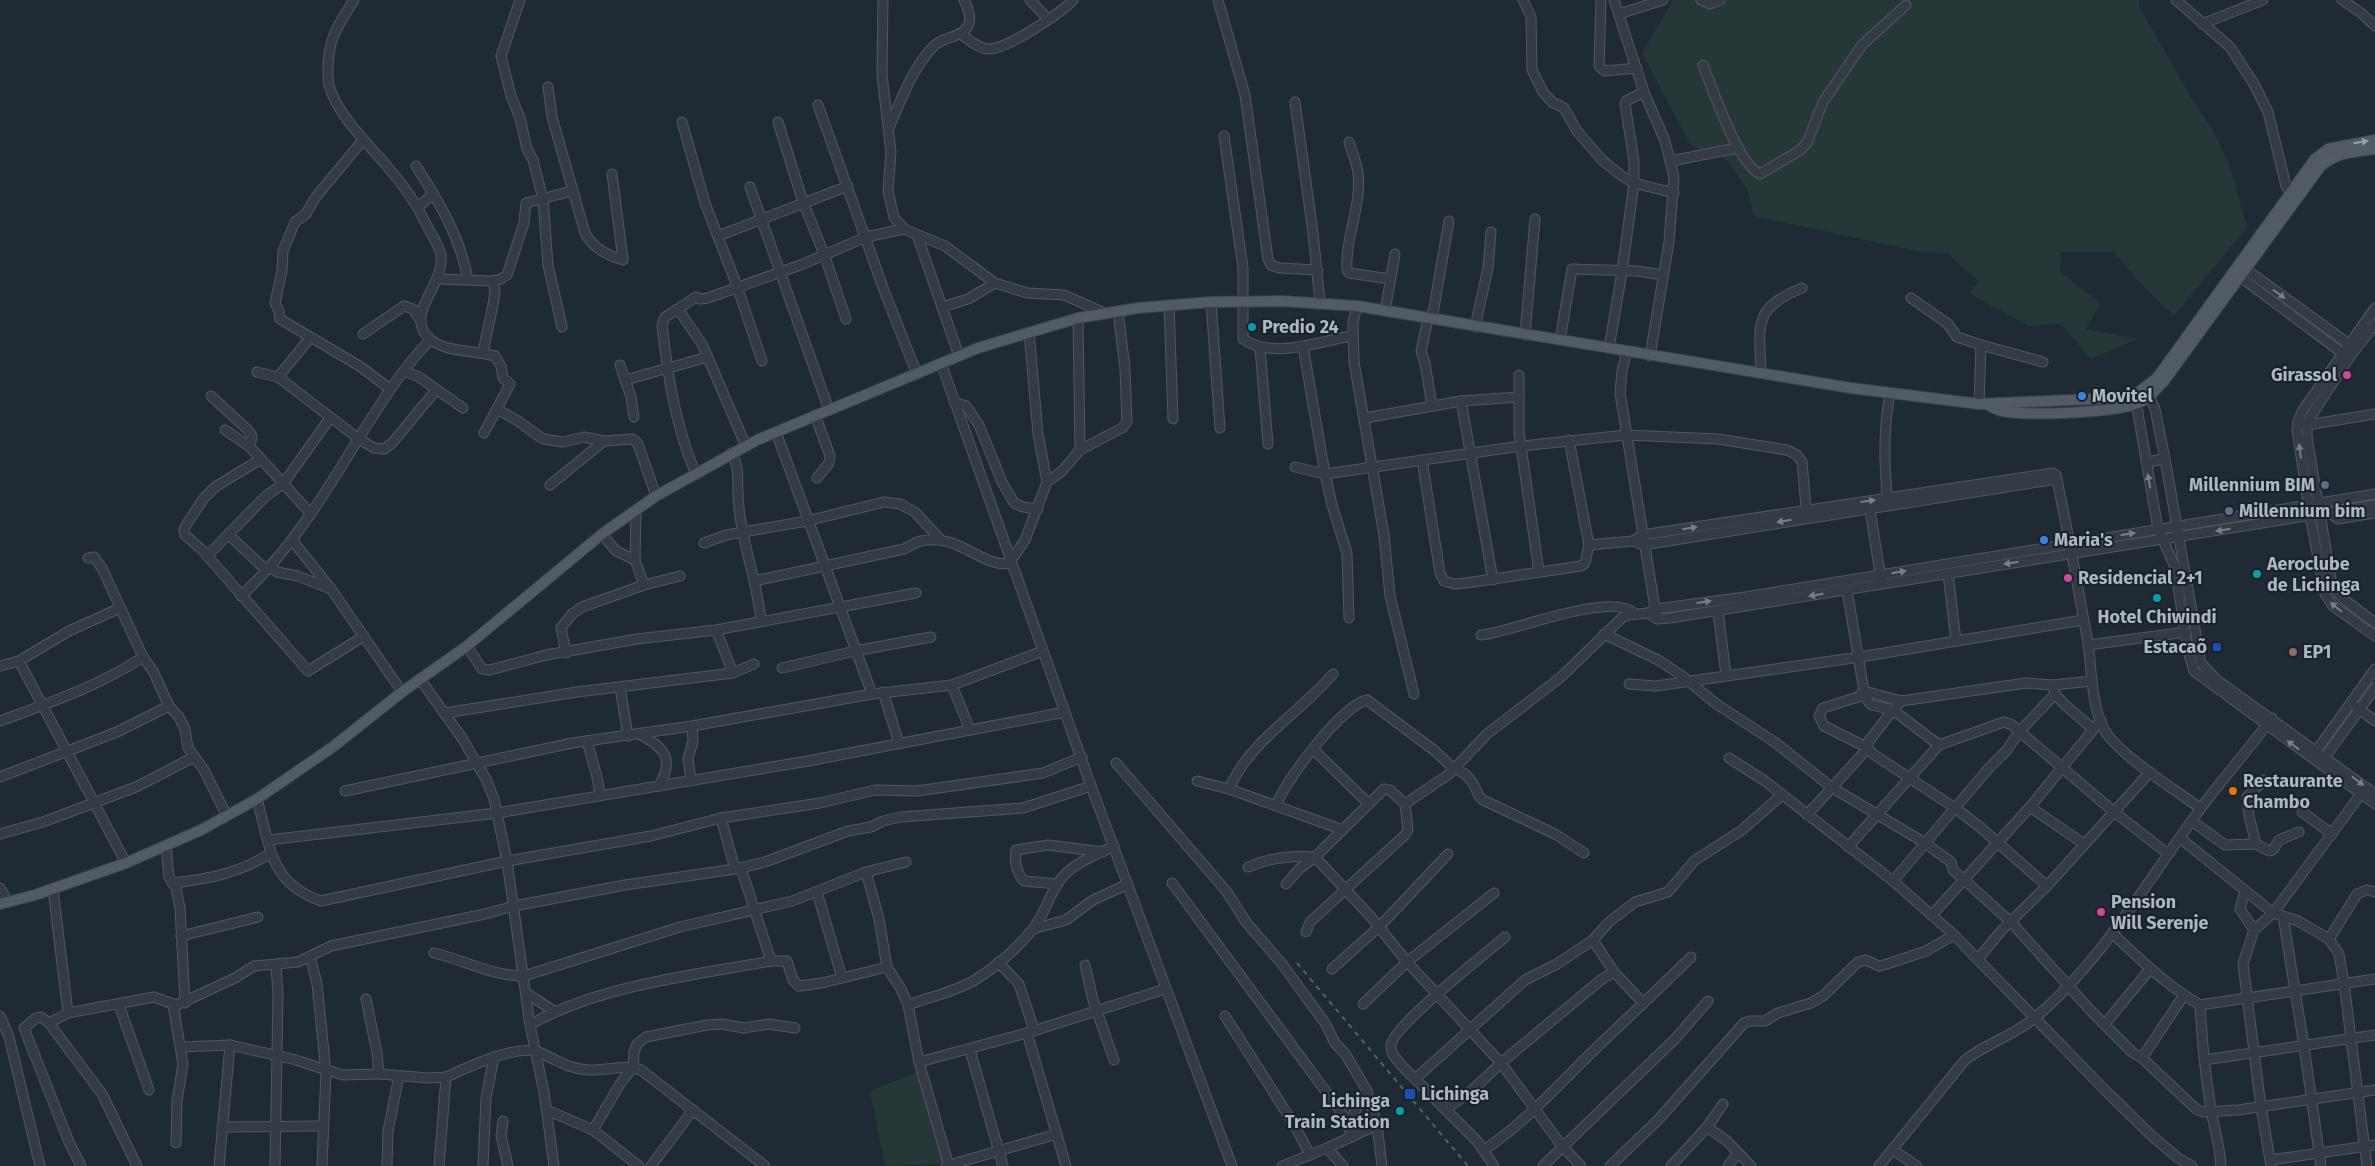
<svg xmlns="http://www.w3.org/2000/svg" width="2375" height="1166" viewBox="0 0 2375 1166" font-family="'Fira Sans',sans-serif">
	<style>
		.green { fill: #253837 }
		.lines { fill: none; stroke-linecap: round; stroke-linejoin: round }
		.minor-casing { stroke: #515963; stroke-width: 11 }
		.major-casing { stroke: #3d444f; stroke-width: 12 }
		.minor { stroke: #343b45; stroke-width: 9 }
		.major { stroke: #515a65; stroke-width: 10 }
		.rail { stroke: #56606c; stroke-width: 2; stroke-dasharray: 5 5; stroke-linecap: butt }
		.oneway { fill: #979fab }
		.oneway2 { fill: #777f8a }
		.culture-dot { fill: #0f9aa8; stroke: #192129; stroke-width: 2 }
		.hotel-dot { fill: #d1479c; stroke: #192129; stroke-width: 2 }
		.shop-dot { fill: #3f7fe0; stroke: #192129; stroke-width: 2 }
		.service-dot { fill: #5c6f8a; stroke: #192129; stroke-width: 2 }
		.transit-dot { fill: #1a4fb4; stroke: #192129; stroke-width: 2 }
		.education-dot { fill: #8d6e63; stroke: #192129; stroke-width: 2 }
		.food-dot { fill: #e8710a; stroke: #192129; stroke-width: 2 }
		.labels { text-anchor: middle; stroke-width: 4; stroke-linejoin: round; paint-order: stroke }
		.poi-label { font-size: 18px; font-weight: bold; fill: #aeb6c2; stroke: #192129; text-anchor: start }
	</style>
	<rect width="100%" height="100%" fill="#202a34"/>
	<!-- green -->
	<g class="green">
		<path d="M1673 0H2139V6L2189 94 2211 127 2229 164 2247 227 2174 316 2139 282 2114 252H2061L2060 272 2100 303 2086 329 2138 339 2091 359 2061 324 2029 326 1969 293 1979 282 1948 254 1917 251 1754 216 1747 189 1726 159 1691 146 1642 53Z"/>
		<path d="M917 1072 944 1164 885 1166 870 1091Z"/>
	</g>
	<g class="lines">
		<defs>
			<g id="minor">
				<path d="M354 0C346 13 335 28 331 44 328 55 327 74 329 85 336 113 368 144 386 165 402 183 416 202 426 224 431 234 439 245 441 255 445 284 406 312 427 336 441 353 476 350 495 356L501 366 503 378 510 384 484 433"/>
				<path d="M520 0 501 56 511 96 520 118 527 149 533 160 543 199 548 265 562 327"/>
				<path d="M883 0 882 75 891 152 888 191 894 217 904 229 945 246 995 283 1027 293 1064 295 1105 313"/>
				<path d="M1030 0 1048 19"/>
				<path d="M1218 0 1245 95 1268 259 1271 265 1279 268 1318 270"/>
				<path d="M1523 0 1531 17 1532 70 1543 92 1552 102 1564 108 1577 131 1603 161 1622 176 1634 183 1674 193"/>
				<path d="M1601 0 1599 66 1605 71 1637 68"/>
				<path d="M1614 0 1644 92 1665 141 1674 177 1669 242 1650 356"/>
				<path d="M1701 0 1710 4 1720 0"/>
				<path d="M2176 0 2230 47 2254 84 2268 112 2286 186 2295 197"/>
				<path d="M2342 0 2360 12 2375 26"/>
				<path d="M1619 14 1663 0"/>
				<path d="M2202 24 2263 0"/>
				<path d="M961 34C969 40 978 48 988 49 1006 50 1061 13 1073 0"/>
				<path d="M1703 65C1713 90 1738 164 1760 174L1799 151 1807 143 1823 102 1862 45 1906 5"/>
				<path d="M548 87 552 117 585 233C592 247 608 256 623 260L612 174"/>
				<path d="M1295 102 1313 233 1320 302"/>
				<path d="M818 105 885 293 917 374"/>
				<path d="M682 122 705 203 737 286 762 361"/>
				<path d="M778 122 803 202 824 254 846 319"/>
				<path d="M889 128C901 100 913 66 935 45 945 36 961 38 968 26 972 20 968 7 964 0"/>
				<path d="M1224 136 1243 268V339C1274 360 1319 341 1352 336"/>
				<path d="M363 140 315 198 306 214 295 222 283 251 282 271 275 303 279 311 280 319 361 367 390 389"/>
				<path d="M1349 142C1352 152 1357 163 1358 173 1362 206 1345 237 1347 270L1349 273 1390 279"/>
				<path d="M1671 161 1737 148"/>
				<path d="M416 166C439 202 460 236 468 280"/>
				<path d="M750 187 829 410"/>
				<path d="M418 207 433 194"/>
				<path d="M917 235 959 356"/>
				<path d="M718 236 848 186"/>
				<path d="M2240 265 2353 347"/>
				<path d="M2235 273 2345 355"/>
				<path d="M438 279 493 281 501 279 507 275 524 223 526 203 572 191"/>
				<path d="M1911 298 1948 324 1957 337 1981 345"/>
				<path d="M1211 302 1220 428"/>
				<path d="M1169 305 1173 419"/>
				<path d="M1357 306 1353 322 1354 362 1384 535 1390 596 1414 694"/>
				<path d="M942 307 968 299 995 283"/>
				<path d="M2375 308 2303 410 2298 421 2297 430 2310 516 2325 594 2333 606 2375 636"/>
				<path d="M678 309 696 297 700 299 708 298 803 264 866 237 904 229"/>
				<path d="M1385 311 1395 254"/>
				<path d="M1078 318 1080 450"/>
				<path d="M1428 319 1421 351 1425 363 1432 406"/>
				<path d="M1432 319 1449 221"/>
				<path d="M2375 324 2349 358 2311 416 2307 425V437L2332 585 2342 598 2375 623"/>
				<path d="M1475 327 1488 268 1491 232"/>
				<path d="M1029 332 1038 434 1047 482"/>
				<path d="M363 334 404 306 413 309 420 320"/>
				<path d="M1525 335 1535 219"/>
				<path d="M1560 340 1572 269 1637 271 1663 275"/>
				<path d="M1303 346 1325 474 1332 505 1347 553 1349 618"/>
				<path d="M1260 348 1268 444"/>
				<path d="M1609 348 1622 272 1634 183V161L1625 104 1626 101 1644 92"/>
				<path d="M1627 351 1622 371 1620 393 1656 614"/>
				<path d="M483 352 493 305 495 291 493 281"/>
				<path d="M941 363 1091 786 1232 1166"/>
				<path d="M620 365 631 397 634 417"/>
				<path d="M404 371 419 377 463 408"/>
				<path d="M257 372 278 377 359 439 374 448 385 449 393 442 436 390"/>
				<path d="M1761 373C1760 327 1751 308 1802 288"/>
				<path d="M1519 375V432L1539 572"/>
				<path d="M278 377 310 338"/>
				<path d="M625 380 708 357"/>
				<path d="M2147 390 2155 409 2165 459 2201 663 2217 680 2375 794"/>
				<path d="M211 396 248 430 252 436 250 447"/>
				<path d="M2135 396 2158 529 2175 567 2188 651 2194 671 2375 804"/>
				<path d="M1461 401 1493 580"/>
				<path d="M954 402 966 406 979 425 1002 482 1014 503 1023 507 1038 509"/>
				<path d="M1979 404 1981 345 2043 362"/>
				<path d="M497 409 518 421 543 439 563 442 584 437 604 441"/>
				<path d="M815 415 830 456 829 463 817 478"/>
				<path d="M1365 418 1461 401 1519 397"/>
				<path d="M2304 424 2307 425 2375 414"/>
				<path d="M225 430 250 447 311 514"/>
				<path d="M776 432 872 694"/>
				<path d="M731 453C740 467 737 477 738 493 739 537 757 577 761 621"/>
				<path d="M261 459 215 487 204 498 186 525 184 530 185 535 203 551 308 671 364 636"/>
				<path d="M1422 460 1440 573 1444 581 1454 584 1466 583 1581 566 1585 563 1589 545 1569 440"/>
				<path d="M2146 462 2165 459"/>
				<path d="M1295 467 1325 474 1521 446 1626 435 1718 439 1787 450 1797 455 1802 462 1807 518"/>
				<path d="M695 472C675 425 668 376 662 325L665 317 678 309 702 344 746 446"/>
				<path d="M550 485 604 441 633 439 638 444 656 496"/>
				<path d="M1888 503C1884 467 1883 429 1890 394"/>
				<path d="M636 510 635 560 644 585"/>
				<path d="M1870 510 1881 579"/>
				<path d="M2330 513 2338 519 2375 513"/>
				<path d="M602 534 616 551 635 560"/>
				<path d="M229 535 266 570"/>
				<path d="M292 540 331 589 402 692"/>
				<path d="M1633 541 1642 535 2053 473 2056 475C2068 531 2078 587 2088 643 2092 671 2091 704 2104 729 2116 753 2177 791 2200 808"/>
				<path d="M704 543 726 535 807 521 884 502 900 504 915 512 940 539"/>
				<path d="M1589 545 1633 541 1643 545 2057 479"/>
				<path d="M207 556 266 496 283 484 330 418"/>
				<path d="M88 558 94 557 102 568 143 657 153 671 169 706 179 717 185 729 188 748 204 770 227 816"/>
				<path d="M1010 558 1015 555 1025 540 1047 482 1062 471 1080 450 1122 428 1127 422 1125 369 1118 311"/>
				<path d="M270 567 277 572 298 576 328 588"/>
				<path d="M1948 573 1956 641"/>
				<path d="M754 581 904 549C909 547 915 542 921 541 959 532 984 570 1012 563"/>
				<path d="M1847 590 1865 697 1871 705 1893 710 1868 742V748L1873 754 1955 808 1980 827 2047 886"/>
				<path d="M241 596C289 552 323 497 357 441 379 406 401 370 430 340"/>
				<path d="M120 608 69 631 19 661 126 863"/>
				<path d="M1718 611 1726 675"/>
				<path d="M1648 613 1657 619 1670 618 2375 505"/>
				<path d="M716 630 733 673"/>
				<path d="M1604 634 1658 660 1681 675 1715 703 1776 743 1831 787 1925 843 1951 862 1953 870 2011 922 2091 1011 2133 1053 2142 1058 2196 1109 2203 1112 2238 1110 2375 1090"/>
				<path d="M1481 635C1514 632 1610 590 1636 614"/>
				<path d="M2088 645 2186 632"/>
				<path d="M467 646 482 669 490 670 546 655 637 639 716 630 916 593"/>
				<path d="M566 653 561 628 572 614 582 607 644 585 680 576"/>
				<path d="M0 666 19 661"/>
				<path d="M782 668 855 651 931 637"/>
				<path d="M420 679 462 738 486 779 494 799 507 861 530 1025 544 1092 554 1166"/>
				<path d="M1629 684 1656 686 1860 657 2083 620"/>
				<path d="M952 685 970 730"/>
				<path d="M620 687 628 736"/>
				<path d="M883 692 899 743"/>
				<path d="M2055 694 2065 705 2093 729"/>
				<path d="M2355 706 2375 721"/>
				<path d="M445 713 577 692 733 673 754 664"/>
				<path d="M0 721C49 703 99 686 143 657"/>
				<path d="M639 734C664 747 675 758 659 786"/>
				<path d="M587 741 597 777 600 794"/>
				<path d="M1939 745 1893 710 1901 701 2026 683 2053 685 2092 681"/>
				<path d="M1314 750 1369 804"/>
				<path d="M2314 754 2375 669"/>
				<path d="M1729 758 1765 781 1893 881 1954 935 2105 1090 2152 1136 2178 1158 2192 1166"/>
				<path d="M2323 760 2375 688"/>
				<path d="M1116 763 1227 892 1246 922 1282 964 1325 1023 1335 1043 1346 1055 1367 1091 1348 1123"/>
				<path d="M0 777 117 732 169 706"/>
				<path d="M691 781 688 758 693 742 692 726"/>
				<path d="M1197 781 1229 789 1343 830"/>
				<path d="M1229 789C1250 740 1299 714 1333 674"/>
				<path d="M345 791 572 743 692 726 872 694 952 685 1043 651"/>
				<path d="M257 799C270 845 269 883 321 901L507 861 651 836 721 818 820 803 875 790 917 791 1043 773 1082 757"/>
				<path d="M1276 806C1284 782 1342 705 1367 700L1435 751 1454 769 1459 770 1466 775 1473 783 1479 796 1483 800 1555 834 1584 853"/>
				<path d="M2030 807 2084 844"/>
				<path d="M2302 812 2332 834"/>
				<path d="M1807 815 1868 748 1824 726 1819 716 1823 708 1858 697 1864 691 1901 701"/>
				<path d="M721 818 735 869"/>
				<path d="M2192 821 2225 845 2256 844 2269 851 2273 850 2279 840 2299 832"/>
				<path d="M0 834 43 822 136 787 194 757"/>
				<path d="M2180 838 2273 913 2298 921 2329 939 2339 954 2344 983 2367 1166"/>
				<path d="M269 840 497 813 808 761 1065 712"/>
				<path d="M2256 844 2249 816 2247 797 2264 780"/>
				<path d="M166 846 169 877 176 888 180 908 185 1003"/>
				<path d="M1848 847 1939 745 2004 722 2012 725 2113 811 2168 854"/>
				<path d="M1248 867C1269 858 1291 855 1315 857L1371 917 1407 962 1501 1063 1562 1146 1581 1166"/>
				<path d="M741 868 771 961"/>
				<path d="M866 872 879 919 887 967 901 989 908 1005 919 1062 949 1166"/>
				<path d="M1893 881 1989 768 2007 750 2019 732 2055 694 2053 685"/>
				<path d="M172 883C209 879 240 873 271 853"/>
				<path d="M1172 883 1344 1116 1352 1137"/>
				<path d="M1057 884 1024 881C1017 874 1014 860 1016 850L1048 845 1103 852"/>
				<path d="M1286 884 1299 869 1315 857 1384 789 1390 790 1405 804"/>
				<path d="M0 888 8 902"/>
				<path d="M53 889 68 1013 154 997 173 1004H179L235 978 254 966 298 962 331 946 485 914 514 906 625 885 735 869 765 862 848 831 871 827 883 821 901 817 1023 808 1091 786"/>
				<path d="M2245 891 2240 909 2254 930"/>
				<path d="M817 892 842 978"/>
				<path d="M1932 915 2030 807 2101 720"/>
				<path d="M2283 916 2304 1046 2321 1166"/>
				<path d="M1033 929 1066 920 1093 900 1128 884"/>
				<path d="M1306 932 1310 922 1405 835 1408 830 1405 804 1449 774 1487 734 1561 677 1623 617 1629 615 1648 613 1656 609 1745 597 2375 494"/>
				<path d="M2113 934C2140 959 2167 986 2200 1005L2375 979"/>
				<path d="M181 936 258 917"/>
				<path d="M2329 939 2357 894 2367 890 2375 892"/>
				<path d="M1593 940 1614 972 1643 1003"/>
				<path d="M434 953C464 960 492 976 524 976L680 927 792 901 866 872 906 862"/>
				<path d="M310 956 317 984 326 1072 322 1166"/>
				<path d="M1978 959 2001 931 2047 886 2150 772"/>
				<path d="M998 962 1019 984 1034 1030"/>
				<path d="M1085 965 1093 1000 1114 1060"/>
				<path d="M1332 969 1380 926 1448 854"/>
				<path d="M526 993 554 1011"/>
				<path d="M366 999 377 1053 379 1074 428 1078 446 1077"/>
				<path d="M173 1004 183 1064 177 1101 176 1143"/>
				<path d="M1363 1004 1407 962 1494 893"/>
				<path d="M119 1005 149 1090"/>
				<path d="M908 1005C929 997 955 992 975 980 996 967 1017 948 1032 930 1044 916 1048 898 1058 883 1070 864 1094 856 1114 846"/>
				<path d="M2200 1005C2202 1040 2205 1074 2211 1109 2214 1128 2220 1146 2221 1166"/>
				<path d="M0 1016 9 1037 40 1166"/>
				<path d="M1225 1016 1295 1126 1310 1155"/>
				<path d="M49 1023 68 1013"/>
				<path d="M2105 1024 2150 969"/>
				<path d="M530 1025C596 986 695 975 771 961H787L793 980 799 986 822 983 887 967"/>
				<path d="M1027 1033 1066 1166"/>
				<path d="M182 1047 230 1045 292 1059 343 1075 379 1074"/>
				<path d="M970 1050 1003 1166"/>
				<path d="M2142 1058 2184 995"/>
				<path d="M2204 1060 2375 1035"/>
				<path d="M919 1062 1027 1033 1165 989"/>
				<path d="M1415 1079 1525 980 1557 964 1593 940 1609 922 1635 902 1668 892 1694 861 1742 830 1782 795"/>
				<path d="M1367 1091 1377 1125 1382 1166"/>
				<path d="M1446 1109 1470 1092 1501 1063 1602 979 1614 972"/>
				<path d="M547 1110 593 1130 639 1166"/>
				<path d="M503 1121 501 1136 508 1166"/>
				<path d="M222 1127 323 1126"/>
				<path d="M1707 1127 1727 1141 1751 1166"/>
				<path d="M593 1130 620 1084 633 1067 634 1052 637 1044 646 1037 707 1025 722 1024 744 1028 769 1024 795 1028"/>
				<path d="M1327 1148 1377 1125"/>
				<path d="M1484 1150C1524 1123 1555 1089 1589 1055 1623 1022 1658 990 1691 957"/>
				<path d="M1893 1150 1917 1166"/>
				<path d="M2270 1160 2375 1145"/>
				<path d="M81 1166 69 1142 24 1028 36 1018 41 1017 49 1023 102 1094 137 1166"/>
				<path d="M219 1166 230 1045"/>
				<path d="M275 1166 278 995 276 965"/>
				<path d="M387 1166 388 1131 399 1076"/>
				<path d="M439 1166 446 1077C467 1068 516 1044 538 1052 556 1059 568 1069 588 1070 605 1071 625 1064 641 1070L765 1166"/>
				<path d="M483 1166 486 1098 494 1057"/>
				<path d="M651 1166 693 1110"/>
				<path d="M946 1166 1057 1134"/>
				<path d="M1282 1166 1327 1148 1343 1166"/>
				<path d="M1494 1166 1477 1141 1404 1068C1399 1062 1390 1054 1391 1045 1393 1026 1485 954 1505 937"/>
				<path d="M1543 1166 1675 1039 1708 1001"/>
				<path d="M1610 1166 1658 1120 1744 1023 1750 1021H1765L1778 1013 1811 1003 1823 996 1858 962 1866 960 1879 966 1887 964 1926 951 1954 935"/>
				<path d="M1671 1166 1707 1127 1723 1104"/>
				<path d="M1728 1166 1737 1154"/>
				<path d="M1879 1166 1965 1060C1987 1043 2015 1035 2036 1017 2103 960 2149 878 2201 808 2223 778 2249 749 2272 718"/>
				<path d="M2271 1166 2261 1107 2243 964 2254 930 2273 913 2361 794"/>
			</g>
			<g id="major">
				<path d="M1988 405C1992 407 1997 410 2002 411 2028 416 2115 413 2138 403 2149 399 2156 389 2164 381L2320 167C2335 152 2355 152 2375 149"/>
				<path d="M0 904 35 895 126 863 201 830 257 799 334 746 402 692 467 646 602 534 656 496 757 440 978 348 1078 318 1138 308 1211 302 1281 301 1357 306 1851 388 1979 404 2116 398 2139 392 2157 378 2315 159 2328 149 2375 140"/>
			</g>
		</defs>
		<!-- minor casing -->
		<use href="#minor" class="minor-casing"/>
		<!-- major casing -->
		<use href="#major" class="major-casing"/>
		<!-- minor -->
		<use href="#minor" class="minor"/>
		<!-- major -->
		<use href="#major" class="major"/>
		<!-- rail -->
		<path class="rail" d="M1297 963 1468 1166"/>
	</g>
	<!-- one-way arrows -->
	<defs><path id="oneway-solid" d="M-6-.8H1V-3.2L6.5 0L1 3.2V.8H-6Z" transform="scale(1.25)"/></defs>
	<use class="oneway" href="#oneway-solid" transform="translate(2361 142) rotate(-9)"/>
	<g class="oneway2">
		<use href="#oneway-solid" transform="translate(2279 294) rotate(36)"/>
		<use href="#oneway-solid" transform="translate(2300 451) rotate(-98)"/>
		<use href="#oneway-solid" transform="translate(2149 481) rotate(-100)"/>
		<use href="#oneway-solid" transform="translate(1868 501) rotate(-8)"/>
		<use href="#oneway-solid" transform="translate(1784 521) rotate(171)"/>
		<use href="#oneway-solid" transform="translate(1690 528) rotate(-9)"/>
		<use href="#oneway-solid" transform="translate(2223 530) rotate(171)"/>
		<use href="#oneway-solid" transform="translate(2128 534) rotate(-9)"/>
		<use href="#oneway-solid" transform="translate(2011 563) rotate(171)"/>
		<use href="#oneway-solid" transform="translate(1899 572) rotate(-9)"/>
		<use href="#oneway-solid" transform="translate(1816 595) rotate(171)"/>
		<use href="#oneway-solid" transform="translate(1704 602) rotate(-8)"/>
		<use href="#oneway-solid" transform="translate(2336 607) rotate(-140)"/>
		<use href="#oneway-solid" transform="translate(2293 745) rotate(-144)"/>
		<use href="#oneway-solid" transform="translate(2358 781) rotate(37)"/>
	</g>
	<!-- markers -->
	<g class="culture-dot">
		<circle cx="1252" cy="327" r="5"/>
		<circle cx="2257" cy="574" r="5"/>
		<circle cx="2157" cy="598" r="5"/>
		<circle cx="1400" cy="1111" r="5"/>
	</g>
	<g class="hotel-dot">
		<circle cx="2347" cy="375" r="5"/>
		<circle cx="2068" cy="578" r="5"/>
		<circle cx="2101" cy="912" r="5"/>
	</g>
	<g class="shop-dot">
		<circle cx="2082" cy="396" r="5"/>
		<circle cx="2044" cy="540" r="5"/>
	</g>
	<g class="service-dot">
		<circle cx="2325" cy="485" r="5"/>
		<circle cx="2229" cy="511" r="5"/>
	</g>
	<g class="transit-dot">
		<rect x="2212" y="642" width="10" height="10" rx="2.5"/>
		<rect x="1404" y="1088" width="12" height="12" rx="2.5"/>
	</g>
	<circle class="education-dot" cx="2293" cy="652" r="5"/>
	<circle class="food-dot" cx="2233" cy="791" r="5"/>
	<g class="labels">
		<!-- poi labels -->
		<g class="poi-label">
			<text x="1262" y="333">Predio 24</text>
			<text x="2337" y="381" text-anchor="end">Girassol</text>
			<text x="2092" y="402">Movitel</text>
			<text x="2315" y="491" text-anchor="end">Millennium BIM</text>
			<text x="2239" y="517">Millennium bim</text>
			<text x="2054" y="546">Maria's</text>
			<text x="2267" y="570">Aeroclube<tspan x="2267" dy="21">de Lichinga</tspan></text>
			<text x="2078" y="584">Residencial 2+1</text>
			<text x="2157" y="623" text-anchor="middle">Hotel Chiwindi</text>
			<text x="2207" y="653" text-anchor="end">Estacaõ</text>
			<text x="2303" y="658">EP1</text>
			<text x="2243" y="787">Restaurante<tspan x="2243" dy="21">Chambo</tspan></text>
			<text x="2111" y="908">Pension<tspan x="2111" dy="21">Will Serenje</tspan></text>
			<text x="1421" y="1100">Lichinga</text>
			<text x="1390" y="1107" text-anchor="end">Lichinga<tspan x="1390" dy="21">Train Station</tspan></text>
		</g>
	</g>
</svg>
